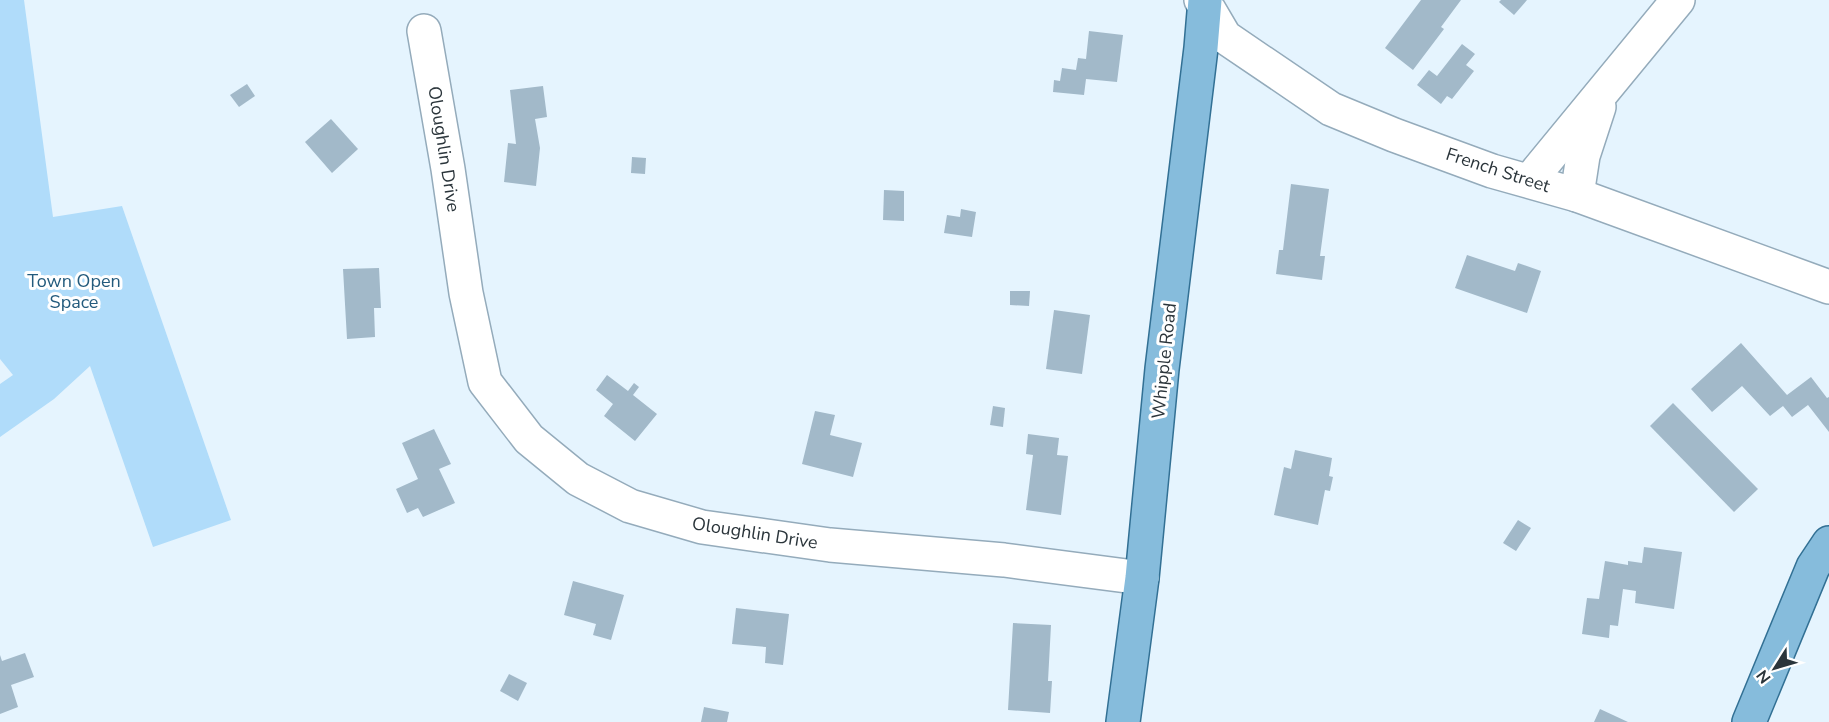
<svg xmlns="http://www.w3.org/2000/svg" width="1829" height="722" viewBox="0 0 1829 722" font-family="'Nunito Sans',sans-serif">
	<style>
		.green { fill: #b0dcfa }
		.building { fill: #a2b9c9 }
		.lines { fill: none; stroke-linecap: round; stroke-linejoin: round }
		.minor-casing { stroke: #94abbb; stroke-width: 36 }
		.major-casing { stroke: #327094; stroke-width: 36 }
		.minor { stroke: #fff; stroke-width: 33 }
		.major { stroke: #86bcdc; stroke-width: 33 }
		.labels { text-anchor: middle; stroke-width: 6; stroke-linejoin: round; paint-order: stroke }
		.street-label { font-size: 18px; fill: #2b353b; stroke: #fff }
		.park-label { font-size: 18px; fill: #235b7d; stroke: #fff }
	</style>
	<rect width="100%" height="100%" fill="#e5f4fe"/>
	<!-- green -->
	<path class="green" d="M0 0H24L53 217 122 206 231 520 153 547 90 366 54 399 0 437V384L13 375 0 359Z"/>
	<!-- building -->
	<g class="building">
		<path d="M1421 0H1461L1441 27 1444 29 1413 70 1385 48Z"/>
		<path d="M1501 0H1527L1514 15 1499 2Z"/>
		<path d="M1089 31 1123 35 1117 82 1086 79 1084 95 1053 92 1054 80 1060 81 1062 68 1076 70 1078 58 1086 59Z"/>
		<path d="M1462 44 1475 54 1466 65 1474 71 1452 99 1447 96 1441 104 1417 85 1429 70 1437 76Z"/>
		<path d="M247 84 255 96 239 107 230 95Z"/>
		<path d="M543 86 547 117 535 119 540 148 536 186 504 182 508 143 516 144 510 90Z"/>
		<path d="M331 119 358 149 332 173 305 142Z"/>
		<path d="M632 157 646 158 645 174 631 173Z"/>
		<path d="M1291 184 1329 189 1320 256H1325L1322 280 1276 274 1279 250H1283Z"/>
		<path d="M884 190 904 191V221L883 220Z"/>
		<path d="M961 209 976 212 972 237 944 233 947 215 960 217Z"/>
		<path d="M1467 255 1515 271 1518 263 1541 271 1527 313 1455 288Z"/>
		<path d="M379 268 381 308H374L375 337 347 339 343 269Z"/>
		<path d="M1010 291H1030L1029 306 1010 305Z"/>
		<path d="M1054 310 1090 315 1082 374 1046 369Z"/>
		<path d="M1741 343 1787 395 1811 377 1827 398 1829 397V432L1808 405 1792 417 1783 406 1770 416 1742 386 1712 412 1691 389Z"/>
		<path d="M607 375 628 391 634 383 639 387 633 395 657 414 635 441 604 416 613 404 596 390Z"/>
		<path d="M1673 403 1758 489 1734 512 1650 426Z"/>
		<path d="M993 406 1005 408 1003 427 990 425Z"/>
		<path d="M815 411 835 415 830 435 862 443 853 477 802 464Z"/>
		<path d="M434 429 451 464 439 469 455 503 423 517 418 508 407 513 396 489 418 479 402 443Z"/>
		<path d="M1028 434 1059 438 1057 455 1068 456 1061 515 1026 510 1033 455 1026 454Z"/>
		<path d="M1295 450 1332 458 1329 476 1333 477 1330 491 1325 490 1318 525 1274 515 1284 467 1291 469Z"/>
		<path d="M1518 520 1531 528 1516 551 1503 543Z"/>
		<path d="M1644 547 1682 552 1674 609 1635 603 1636 591 1623 589 1618 626 1610 625 1609 638 1582 634 1587 598 1599 599 1605 561 1628 565V561L1642 563Z"/>
		<path d="M573 581 624 595 611 640 593 635 596 624 564 615Z"/>
		<path d="M736 608 789 614 783 665 765 663 766 647 732 644Z"/>
		<path d="M1013 623 1051 625 1048 681H1052L1050 713 1008 710Z"/>
		<path d="M25 653 34 677 11 685 18 707 0 714V655L2 661Z"/>
		<path d="M509 674 527 683 518 701 500 691Z"/>
		<path d="M704 707 729 712 727 722H701Z"/>
		<path d="M1600 709 1628 722H1594Z"/>
	</g>
	<g class="lines">
		<defs>
			<g id="minor">
				<path d="M1201 0 1205 3 1225 37 1331 109 1394 135 1492 171 1577 195 1829 287"/>
				<path d="M424 31 448 169 466 293 485 382 529 439 578 479 630 506 702 527 830 545 1004 560 1142 578"/>
				<path d="M1530 180 1678 0"/>
				<path d="M1577 195 1583 156 1599 107"/>
			</g>
			<g id="major">
				<path d="M1123 722 1142 578 1162 369 1201 48 1205 0"/>
				<path d="M1749 722 1813 567 1829 543"/>
			</g>
		</defs>
		<!-- minor casing -->
		<use href="#minor" class="minor-casing"/>
		<!-- major casing -->
		<use href="#major" class="major-casing"/>
		<!-- minor -->
		<use href="#minor" class="minor"/>
		<!-- major -->
		<use href="#major" class="major"/>
	</g>
	<g class="labels">
		<!-- street labels -->
		<g class="street-label">
			<text transform="translate(444 149) rotate(81)" y="6">Oloughlin Drive</text>
			<text transform="translate(1498 170) rotate(18)" y="6">French Street</text>
			<text transform="translate(1164 361) rotate(-84)" y="6">Whipple Road</text>
			<text transform="translate(755 533) rotate(9)" y="6">Oloughlin Drive</text>
		</g>
		<!-- park labels -->
		<g class="park-label">
			<text x="74" y="287">Town Open<tspan x="74" dy="21">Space</tspan></text>
		</g>
	</g>
	<!-- north arrow -->
	<g transform="translate(1775 668) rotate(233)" stroke="#ffffff" stroke-width="4.5" paint-order="stroke">
	<path d="M0-4.5L10 22L0 15L-10 22Z" fill="#2b353b"/>
	<text y="-9" font-size="16" font-weight="bold" text-anchor="middle" fill="#2b353b">N</text>
	</g>
</svg>
